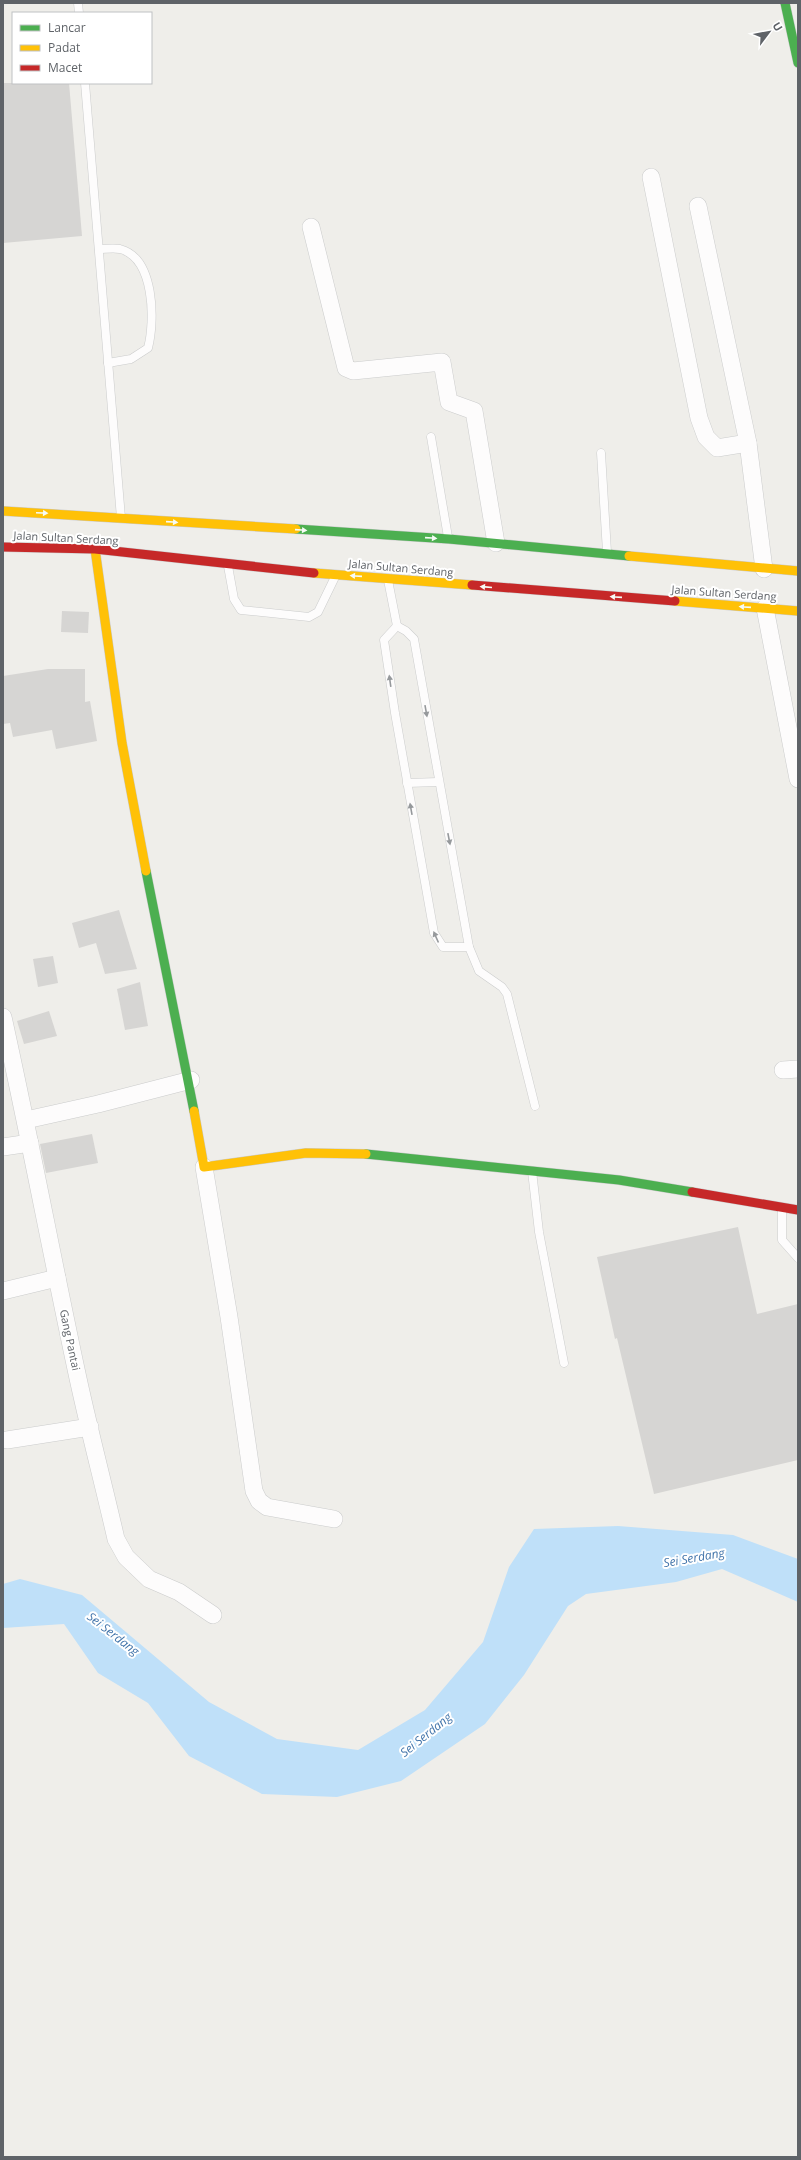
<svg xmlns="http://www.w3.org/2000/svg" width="801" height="2160" viewBox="0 0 801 2160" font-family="'Open Sans',sans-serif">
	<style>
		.water { fill: #bfe0f9 }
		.building { fill: #d6d5d3 }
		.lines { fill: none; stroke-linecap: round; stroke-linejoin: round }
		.lane-casing { stroke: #cbcccc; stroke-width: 9 }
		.street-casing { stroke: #cbcccc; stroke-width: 18 }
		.fast-casing { stroke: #cacacb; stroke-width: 10 }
		.slow-casing { stroke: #cacacb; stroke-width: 10 }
		.jam-casing { stroke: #cacacb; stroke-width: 10 }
		.lane { stroke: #fdfcfc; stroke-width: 8 }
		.street { stroke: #fdfcfc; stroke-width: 17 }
		.fast { stroke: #4caf50; stroke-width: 9 }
		.slow { stroke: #ffc107; stroke-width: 9 }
		.jam { stroke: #c62828; stroke-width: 9 }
		.oneway { fill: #f6fbf6 }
		.oneway2 { fill: #96999c }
		.labels { text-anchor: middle; stroke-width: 4; stroke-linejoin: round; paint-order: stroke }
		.street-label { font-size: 11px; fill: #5f6368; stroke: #fff }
		.water-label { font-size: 12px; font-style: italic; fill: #4174aa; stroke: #fff }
	</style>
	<rect width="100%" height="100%" fill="#efeeea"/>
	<!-- water -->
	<path class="water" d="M618 1526 733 1535 798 1559V1602L722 1569 676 1582 586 1594 568 1606 524 1675 485 1724 401 1781 337 1797 262 1794 189 1756 148 1703 98 1673 64 1624 3 1628V1584L20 1579 82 1595 209 1702 277 1739 358 1750 425 1710 483 1642 509 1567 534 1529Z"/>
	<!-- building -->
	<g class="building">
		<path d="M3 83H69L82 236 3 243Z"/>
		<path d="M62 611 89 612 88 633 61 632Z"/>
		<path d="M48 669H85V702L90 701 97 741 56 749 52 730 13 737 10 723 3 724V676Z"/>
		<path d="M119 910 137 969 105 974 96 943 79 948 72 923Z"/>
		<path d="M53 956 58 983 38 987 33 959Z"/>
		<path d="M140 982 148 1026 125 1030 117 989Z"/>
		<path d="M49 1011 57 1036 24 1044 17 1021Z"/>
		<path d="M92 1134 98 1163 46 1173 40 1144Z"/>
		<path d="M738 1227 757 1314 798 1304V1460L654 1494 617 1338 615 1339 597 1257Z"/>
	</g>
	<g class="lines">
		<defs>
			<g id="lane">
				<path d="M78 3 79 13"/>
				<path d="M85 83 121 518"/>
				<path d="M99 249C105 249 114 248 120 249 155 258 155 321 148 348L131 359 108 363"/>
				<path d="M431 437 448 537"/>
				<path d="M601 453 607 552"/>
				<path d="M228 566 234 599 241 610 309 617 318 612 335 577"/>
				<path d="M388 580 397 626"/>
				<path d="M397 626 406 631 414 639 469 947 479 971 502 987 507 994 535 1106"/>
				<path d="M397 626 384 640 395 713 434 933 443 947H469"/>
				<path d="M407 783 438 782"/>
				<path d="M532 1171 539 1232 564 1363"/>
				<path d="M782 1208V1240L798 1258"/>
			</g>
			<g id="street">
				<path d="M651 177 699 418 706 437 717 448 748 443"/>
				<path d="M698 206 748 443 764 569"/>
				<path d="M311 227 346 368 353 371 442 362 449 402 474 411 496 543"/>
				<path d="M765 608 798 779"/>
				<path d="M3 1017C29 1134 51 1252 76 1369 88 1426 103 1482 116 1539L126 1557 149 1579 179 1592 213 1615"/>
				<path d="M783 1070 798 1069"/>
				<path d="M26 1120 98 1104 191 1080"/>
				<path d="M3 1147 30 1143"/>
				<path d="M204 1167 229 1317 254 1491 259 1501 267 1507 334 1519"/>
				<path d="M3 1291 57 1278"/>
				<path d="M7 1440 90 1427"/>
			</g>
			<g id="fast">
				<path d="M785 3 798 63"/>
				<path d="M296 529 449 539 629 556"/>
				<path d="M146 871 194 1111"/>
				<path d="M366 1154 619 1180 692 1192"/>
			</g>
			<g id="slow">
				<path d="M3 511 296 529"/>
				<path d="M95 549 122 743 146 871"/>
				<path d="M629 556 798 571"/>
				<path d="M314 573 472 585"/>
				<path d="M675 601 798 611"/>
				<path d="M194 1111 204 1167 306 1153 366 1154"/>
			</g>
			<g id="jam">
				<path d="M3 547 95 549 314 573"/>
				<path d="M472 585 675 601"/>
				<path d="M692 1192 798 1210"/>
			</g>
		</defs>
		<!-- lane casing -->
		<use href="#lane" class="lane-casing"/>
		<!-- street casing -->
		<use href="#street" class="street-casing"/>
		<!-- fast casing -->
		<use href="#fast" class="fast-casing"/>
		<!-- slow casing -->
		<use href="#slow" class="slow-casing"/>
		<!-- jam casing -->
		<use href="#jam" class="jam-casing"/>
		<!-- lane -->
		<use href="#lane" class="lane"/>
		<!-- street -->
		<use href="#street" class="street"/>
		<!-- fast -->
		<use href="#fast" class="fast"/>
		<!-- slow -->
		<use href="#slow" class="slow"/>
		<!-- jam -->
		<use href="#jam" class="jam"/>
	</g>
	<!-- one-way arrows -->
	<defs><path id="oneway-solid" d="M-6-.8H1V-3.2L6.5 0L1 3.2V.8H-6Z"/></defs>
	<g class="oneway">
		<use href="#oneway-solid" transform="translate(42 513) rotate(3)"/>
		<use href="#oneway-solid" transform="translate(172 522) rotate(4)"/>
		<use href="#oneway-solid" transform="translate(301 530) rotate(4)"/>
		<use href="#oneway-solid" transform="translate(431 538) rotate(4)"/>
		<use href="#oneway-solid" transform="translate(356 576) rotate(-176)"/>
		<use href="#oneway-solid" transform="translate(486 587) rotate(-175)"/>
		<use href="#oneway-solid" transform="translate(616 597) rotate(-176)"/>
		<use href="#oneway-solid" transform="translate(745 607) rotate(-176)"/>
	</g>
	<g class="oneway2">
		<use href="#oneway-solid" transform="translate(390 681) rotate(-98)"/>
		<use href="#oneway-solid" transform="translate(426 711) rotate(80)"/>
		<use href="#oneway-solid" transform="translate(411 809) rotate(-100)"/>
		<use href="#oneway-solid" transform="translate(449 839) rotate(79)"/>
		<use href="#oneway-solid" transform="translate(436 937) rotate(-114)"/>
	</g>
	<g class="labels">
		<!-- street labels -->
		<g class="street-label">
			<text transform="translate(66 538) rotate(3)" y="4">Jalan Sultan Serdang</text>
			<text transform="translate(401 568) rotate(5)" y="4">Jalan Sultan Serdang</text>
			<text transform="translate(724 593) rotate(4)" y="4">Jalan Sultan Serdang</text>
			<text transform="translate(70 1340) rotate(78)" y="4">Gang Pantai</text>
		</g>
		<!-- water labels -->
		<g class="water-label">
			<text transform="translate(694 1558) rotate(-10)" y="4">Sei Serdang</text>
			<text transform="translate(113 1634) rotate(38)" y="4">Sei Serdang</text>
			<text transform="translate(426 1735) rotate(-39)" y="4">Sei Serdang</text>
		</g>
	</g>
	<!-- border -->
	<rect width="801" height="2160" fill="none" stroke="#5f6368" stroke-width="8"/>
	<!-- legend -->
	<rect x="12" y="12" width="140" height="72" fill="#ffffff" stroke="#bfc1c3"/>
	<rect x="20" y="25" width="20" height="6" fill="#4caf50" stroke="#bfc1c3"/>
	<text x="48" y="32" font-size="12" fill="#5f6368">Lancar</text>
	<rect x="20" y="45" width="20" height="6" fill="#ffc107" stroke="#bfc1c3"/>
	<text x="48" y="52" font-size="12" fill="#5f6368">Padat</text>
	<rect x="20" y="65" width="20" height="6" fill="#c62828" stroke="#bfc1c3"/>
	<text x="48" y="72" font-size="12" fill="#5f6368">Macet</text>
	<!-- north arrow -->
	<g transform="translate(769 32) rotate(58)" stroke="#ffffff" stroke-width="3" paint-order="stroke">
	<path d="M0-3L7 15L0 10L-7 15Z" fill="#5f6368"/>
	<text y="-6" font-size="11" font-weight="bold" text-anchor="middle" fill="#5f6368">U</text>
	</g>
</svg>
